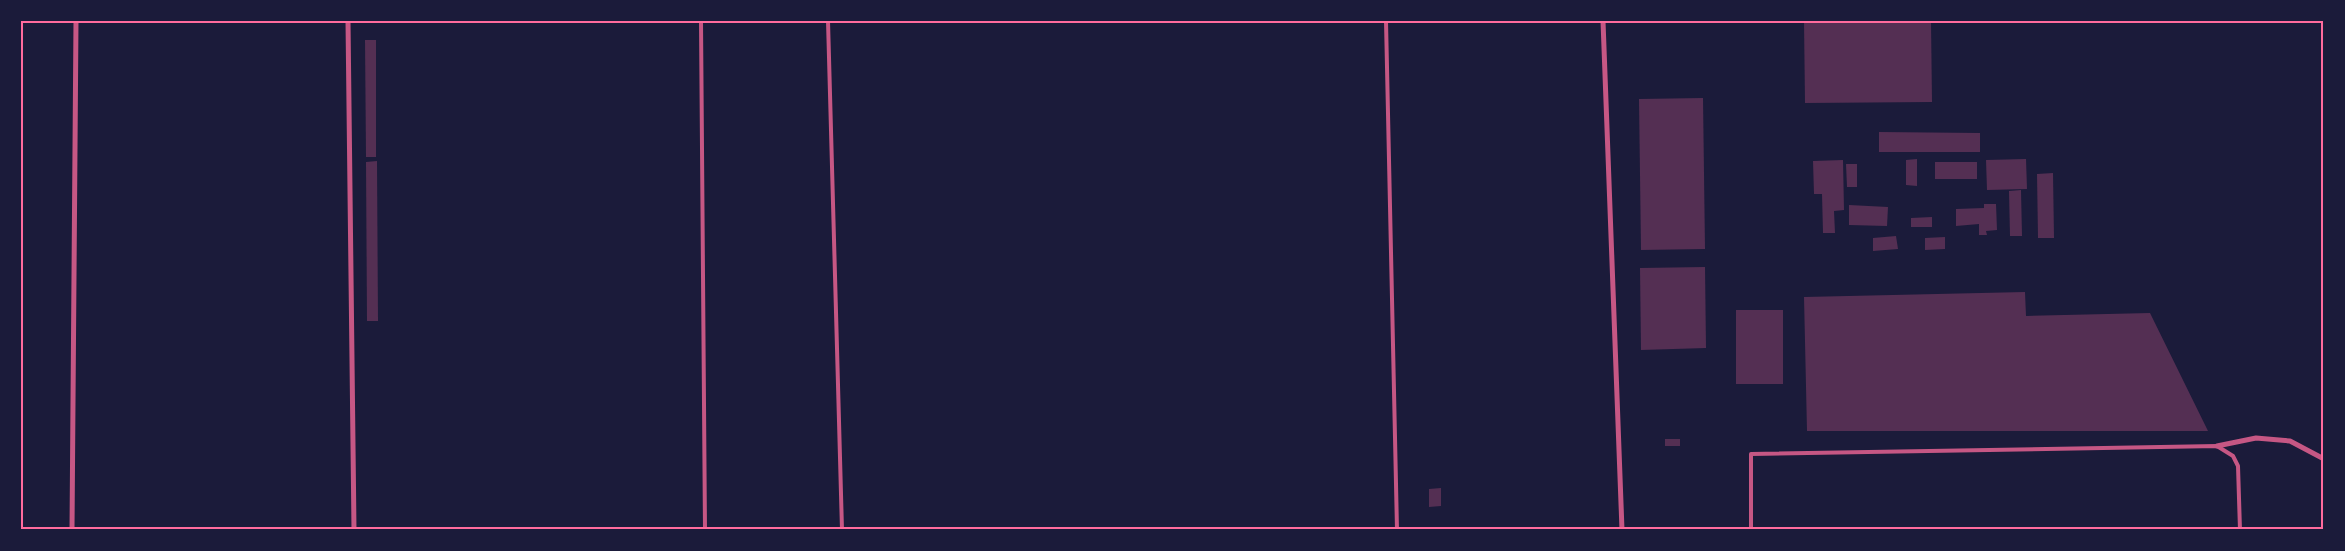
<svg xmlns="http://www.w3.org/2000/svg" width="2345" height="551" viewBox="0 0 2345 551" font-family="Lora,serif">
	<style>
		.building { fill: #542f53 }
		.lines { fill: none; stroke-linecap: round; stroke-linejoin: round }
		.service { stroke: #c65784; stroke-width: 4 }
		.minor { stroke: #c65784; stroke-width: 5 }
		.neatline { fill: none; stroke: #ff6b9d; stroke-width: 2 }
	</style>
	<rect width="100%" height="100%" fill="#1b1b3a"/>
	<!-- building -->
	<g class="building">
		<path d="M1804 21H1931L1932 102 1805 103Z"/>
		<path d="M365 40H376V157H366Z"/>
		<path d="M1703 98 1705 249 1641 250 1639 99Z"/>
		<path d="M1879 132 1980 133V152H1879Z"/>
		<path d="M1917 159V186L1906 185V160Z"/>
		<path d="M2026 159 2027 189 1987 190 1986 160Z"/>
		<path d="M1843 160 1844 210 1834 211 1835 233H1823L1822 194H1814L1813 161Z"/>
		<path d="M377 161 378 321H367L366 162Z"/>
		<rect x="1935" y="162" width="42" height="17"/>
		<path d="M1846 164H1857V187H1847Z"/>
		<path d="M2053 173 2054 238H2038L2037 174Z"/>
		<path d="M2021 190 2022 236H2010L2009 191Z"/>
		<path d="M1984 204H1996L1997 230 1986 231 1987 235H1979V224L1956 226V209L1984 208Z"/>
		<path d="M1849 205 1888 207 1887 226 1849 225Z"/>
		<path d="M1932 217V227H1911V218Z"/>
		<path d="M1896 236 1898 249 1873 251V238Z"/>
		<path d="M1945 237V249L1925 250V238Z"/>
		<path d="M1705 267 1706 348 1641 350 1640 268Z"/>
		<path d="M2025 292 2026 316 2150 313 2208 431H1807L1804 297Z"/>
		<rect x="1736" y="310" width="47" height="74"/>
		<rect x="1665" y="439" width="15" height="7"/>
		<path d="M1441 488V506L1429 507V489Z"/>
	</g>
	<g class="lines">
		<!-- service -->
		<g class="service">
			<path d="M701 21 705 530"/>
			<path d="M828 21 842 530"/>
			<path d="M1386 21 1397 530"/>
			<path d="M1751 530V454L2217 446 2233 456 2238 466 2240 530"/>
		</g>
		<!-- minor -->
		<g class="minor">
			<path d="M348 21 354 530"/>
			<path d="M1603 21 1622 530"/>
			<path d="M2217 446 2256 438 2290 441 2324 459"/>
			<path d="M72 530 76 21"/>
		</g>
	</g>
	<!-- border -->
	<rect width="2345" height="551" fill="none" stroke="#1b1b3a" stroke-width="45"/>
	<rect x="22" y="22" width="2300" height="506" class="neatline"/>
</svg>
